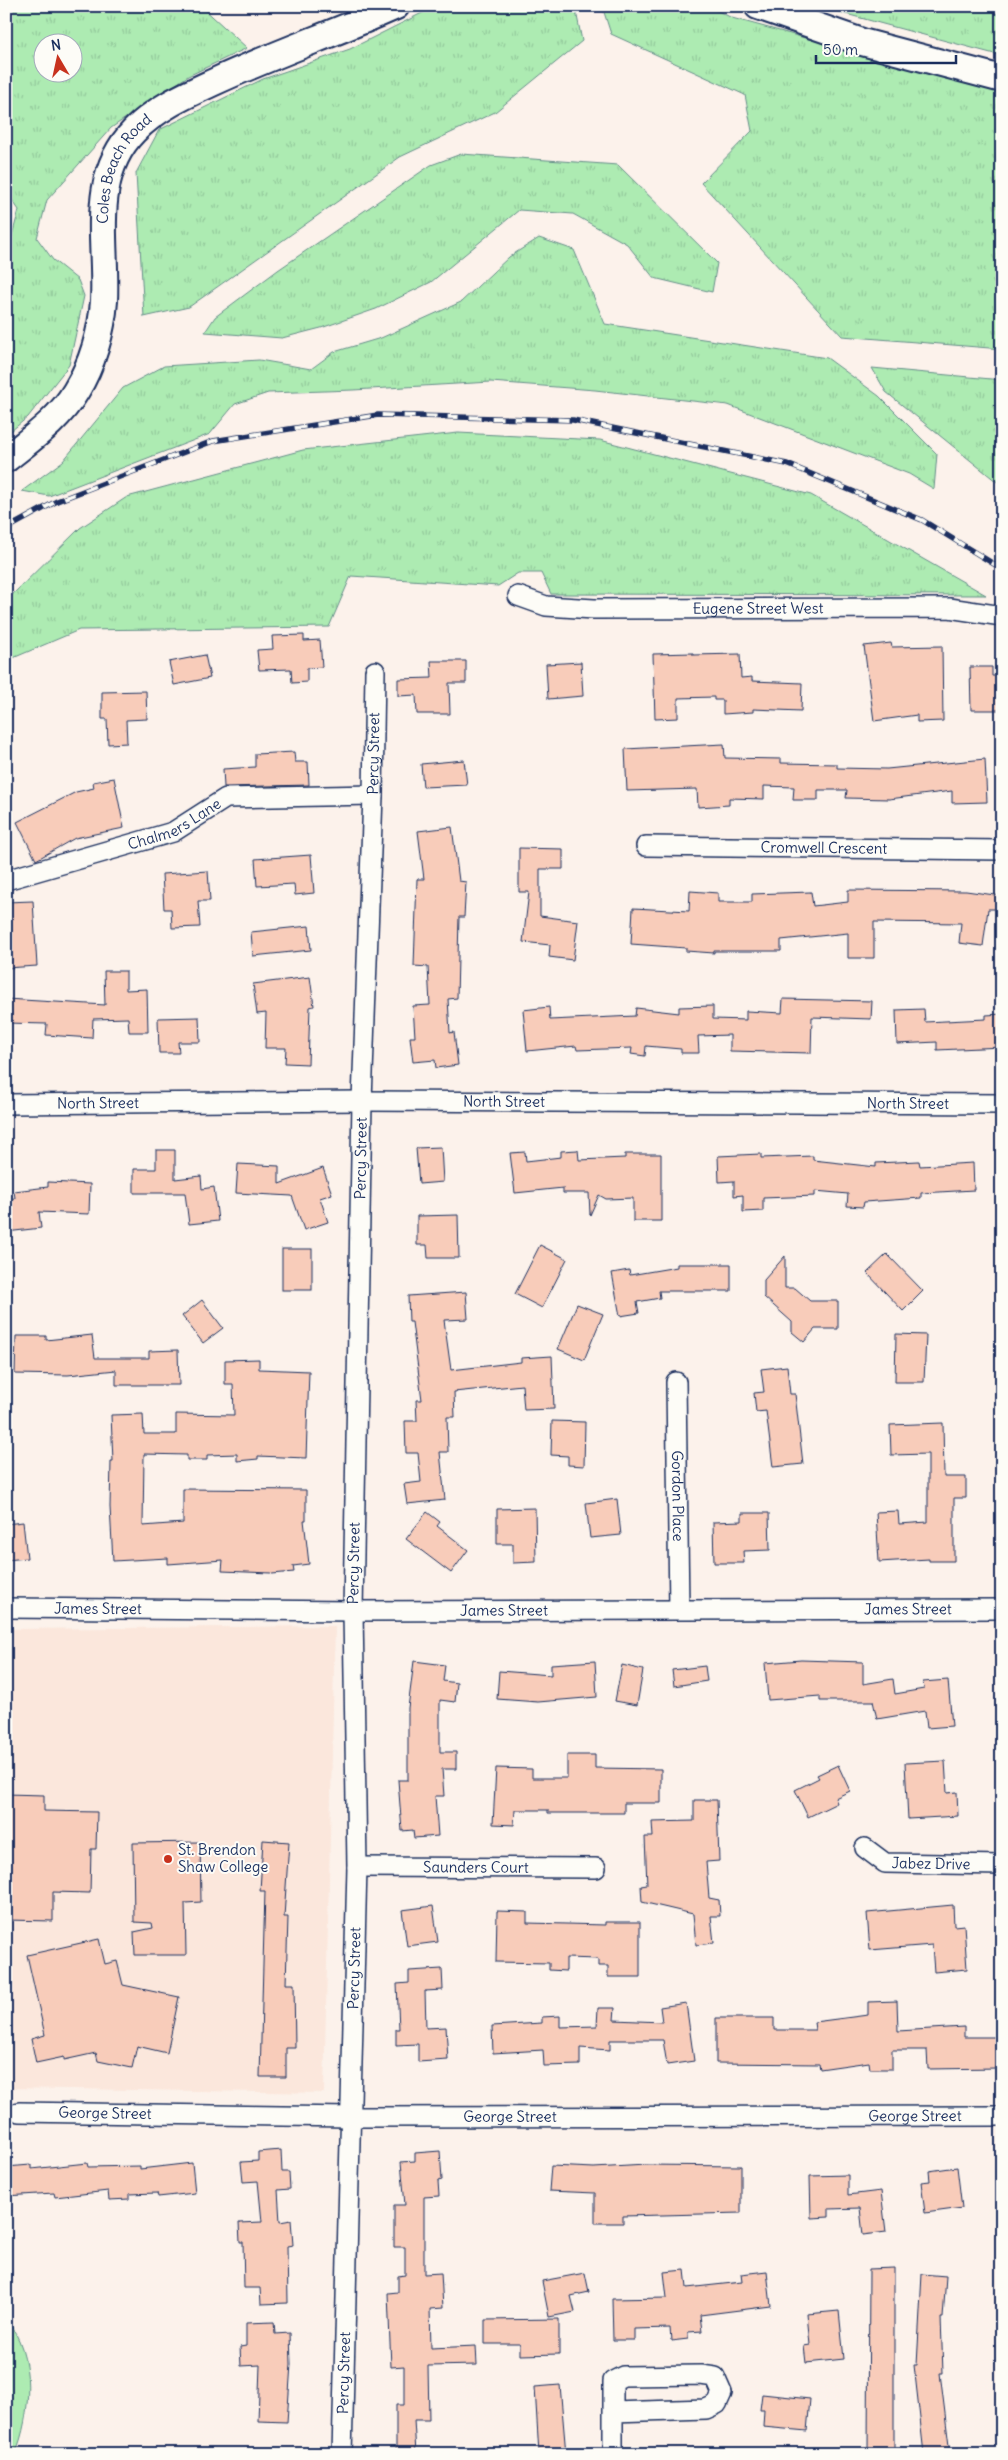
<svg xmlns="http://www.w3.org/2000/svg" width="1008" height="2460" viewBox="0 0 1008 2460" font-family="Delius,sans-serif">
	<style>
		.built { fill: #fbe7dc }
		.grass { fill: url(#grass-tufts); stroke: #648d88; fill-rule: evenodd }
		.green { fill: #adebb2; stroke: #648d88 }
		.building { fill: #f8ccba; stroke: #1b2f5e }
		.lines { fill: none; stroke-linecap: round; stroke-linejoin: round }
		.street-casing { stroke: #1b2f5e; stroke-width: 22 }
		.secondary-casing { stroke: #1b2f5e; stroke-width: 30 }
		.street { stroke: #fdfcf7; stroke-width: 19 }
		.secondary { stroke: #fdfcf7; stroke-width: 26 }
		.rail-casing { stroke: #1b2f5e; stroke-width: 5.5 }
		.rail { stroke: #fdfcf7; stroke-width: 4; stroke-dasharray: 11; stroke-linecap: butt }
		.poi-dot { fill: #c8321e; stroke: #fdfcf7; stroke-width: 2 }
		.labels { text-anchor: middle; stroke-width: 4; stroke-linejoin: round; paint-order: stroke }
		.street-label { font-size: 15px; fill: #1b2f5e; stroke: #fdfcf7 }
		.poi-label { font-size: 15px; fill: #1b2f5e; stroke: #fdfcf7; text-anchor: start }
	</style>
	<defs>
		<pattern id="grass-tufts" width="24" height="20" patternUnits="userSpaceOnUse" patternTransform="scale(1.25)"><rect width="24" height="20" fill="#adebb2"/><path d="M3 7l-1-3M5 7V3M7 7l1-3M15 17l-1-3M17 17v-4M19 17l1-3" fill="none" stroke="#94ca9c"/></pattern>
	</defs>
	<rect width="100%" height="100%" fill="#fcf2eb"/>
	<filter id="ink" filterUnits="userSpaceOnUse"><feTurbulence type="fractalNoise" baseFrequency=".02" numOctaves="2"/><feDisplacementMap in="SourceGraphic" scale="10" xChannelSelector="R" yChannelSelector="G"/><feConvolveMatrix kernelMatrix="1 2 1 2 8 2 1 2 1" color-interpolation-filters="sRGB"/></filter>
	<g filter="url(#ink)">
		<!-- built -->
		<path class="built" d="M335 1626 324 2093 6 2088V1629Z"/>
		<!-- grass -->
		<g class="grass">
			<path d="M12 6H201L247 48 188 76 111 128 47 200 37 238 53 260 78 280 84 296 69 365 28 417 6 435V257L19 210 6 191V14ZM42 42H72V72H42Z"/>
			<path d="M436 6H575L582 41 495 112 400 157 189 307 144 317 136 173 159 130 263 79 350 49Z"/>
			<path d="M602 6H708L732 18 1002 92V349L842 336 701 183 752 131 745 95 611 34Z"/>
			<path d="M816 6H983L1002 17V56Z"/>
			<path d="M461 154 618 165 717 263 712 292 654 278 627 244 573 214 519 210 431 282 376 309 321 328 282 338 205 332 215 317 278 270 431 165Z"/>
			<path d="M539 238 574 250 605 324 827 358 879 396 937 454 934 489 909 474 728 405 595 390 491 382 353 390 268 393 235 404 210 434 49 496 22 491 63 461 123 388 164 366 259 360 311 369 334 352 381 338 461 302 509 257Z"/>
			<path d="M872 368 1002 380V486L886 392Z"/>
			<path d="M458 433 600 440 811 495 986 595 551 594 541 573H518L498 586 351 576 329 627 79 630 6 661V601L80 528 127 497 303 450Z"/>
		</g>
		<!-- green -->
		<path class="green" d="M6 2320C36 2352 31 2417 15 2454H6Z"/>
		<!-- building -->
		<g class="building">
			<path d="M304 635V641L320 640 322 667 307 668V682L292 683 291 669 259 670 257 650 273 649 272 636Z"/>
			<path d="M891 643 892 647 942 646 943 721 917 722V715L874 721 864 646Z"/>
			<path d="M693 653V655L740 654 741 678 752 677V681L802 683 801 711 753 709V712L723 714V700H714V697L678 698V718L655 719 653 654Z"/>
			<path d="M205 655 210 678 174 685 169 662Z"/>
			<path d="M431 661H466V683H449L450 714H417L416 695 398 696V679L432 678Z"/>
			<path d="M581 662 583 696 548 699 546 664Z"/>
			<path d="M970 667H992V676H1002V710H971Z"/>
			<path d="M146 691 147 719 126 720 127 743 108 744 107 719H102V692Z"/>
			<path d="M724 744 725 758 781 759V763L837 764V768L887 769 985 759 987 802 952 803V791L889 799 846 798 847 790H818V800H793L794 787 764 786V799L729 798V805L698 807 697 789 627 791 625 749Z"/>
			<path d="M294 752 295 762H308L309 785 224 787 223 769 255 767V754Z"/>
			<path d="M464 760 467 785 423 787 421 764Z"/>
			<path d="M114 778 124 828 75 838 36 860 17 822 76 792 94 788 93 782Z"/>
			<path d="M452 827 459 881 466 882 464 917H459L457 998 448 999 450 1033 454 1032 458 1065 436 1068 435 1060 413 1062 410 1037H415L413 1006 430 1005 428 967 414 966 417 879H424L418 831Z"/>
			<path d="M519 848 563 849V869H540V916L578 921 573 960 549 957 550 945 523 942 529 892H519Z"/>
			<path d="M311 855 314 893 295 895 294 884 257 886 255 859Z"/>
			<path d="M208 871 210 901H198L200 927 172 928 171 909H164L162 874Z"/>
			<path d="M848 890 966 891 1002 896V909H988L983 946 959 943 961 923 874 922V958H848V933L781 940V951H714V953L686 951V948L631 944 633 908 689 911 690 891 718 893V902H752V894L811 892 813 906 848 902Z"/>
			<path d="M33 901 37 966 6 968V902Z"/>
			<path d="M309 926 311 950 253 956 251 932Z"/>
			<path d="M104 971H126V990L147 989 148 1032H129L128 1018 93 1019 92 1038 46 1035 47 1024 6 1023V999L105 1005Z"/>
			<path d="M310 977 314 1006 310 1007 308 1064 285 1063 286 1048H265L266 1013 257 1014 253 984Z"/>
			<path d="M783 999 872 1001 871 1019 812 1017 811 1053 730 1051V1035L698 1036 699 1053H681V1049L646 1046 645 1056 631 1054 632 1048 577 1050 576 1046 527 1051 523 1010 549 1007 550 1020 635 1016 636 1008 679 1013V1007L713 1006V1019L746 1020V1011L782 1013Z"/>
			<path d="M924 1009 925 1022 986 1019V1015L1002 1014V1047L937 1050V1042L897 1044 896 1010Z"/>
			<path d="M199 1017 200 1042H178L179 1053H159L158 1018Z"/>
			<path d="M441 1147 443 1182 419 1184 416 1148Z"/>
			<path d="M156 1150H175V1179L201 1176 202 1189 214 1187 218 1221 189 1224 185 1193H134V1169H156Z"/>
			<path d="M578 1150 579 1160 625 1158V1154H661V1221H633V1198L606 1199 599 1195 590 1215 589 1193H563V1188L515 1193 510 1153 525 1152 526 1161 561 1157V1151Z"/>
			<path d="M761 1154V1158L813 1156V1160L876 1167V1163L919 1161 920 1166 973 1163 974 1190 921 1193V1198L864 1202 863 1207 847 1206 848 1194 815 1191V1196L763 1198V1211L743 1212V1195L734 1196V1181L719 1182 718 1156Z"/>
			<path d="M238 1164 279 1166V1184L323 1168 332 1194 320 1198 328 1222 304 1230 292 1196 236 1193Z"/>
			<path d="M48 1182 90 1184 89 1214 39 1212 41 1228 6 1232V1199L15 1198 14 1191 48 1187Z"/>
			<path d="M458 1215 459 1258H428L427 1245H417V1216Z"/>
			<path d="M540 1245 567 1259 542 1308 515 1294Z"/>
			<rect x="282" y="1249" width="30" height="41"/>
			<path d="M887 1254 923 1291 903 1311 867 1273Z"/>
			<path d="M785 1256V1288H795L810 1301H838V1329H815L804 1342 792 1332V1322L764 1297V1280Z"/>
			<path d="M677 1264H731V1291H659L660 1298 637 1302 639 1313 620 1316 612 1273 629 1270 630 1275 677 1267Z"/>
			<path d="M466 1292 468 1319 444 1320 451 1370 521 1362V1358L552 1356 554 1409 524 1410 522 1385 454 1392 455 1417H447L448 1452H440L445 1500 407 1504 404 1484 421 1482 418 1453H406L405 1421H417L416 1400H422L412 1322H409L408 1296Z"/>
			<path d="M202 1300 223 1328 203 1343 182 1316Z"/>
			<path d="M577 1304 603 1314 584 1360 558 1349Z"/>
			<path d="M896 1334 926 1335 924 1382H895Z"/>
			<path d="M92 1335 95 1358H149V1351L178 1350 179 1385H116V1370L68 1375 15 1374 16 1336H46V1340Z"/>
			<path d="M259 1359V1369L309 1371 306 1458 258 1456V1459L237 1461V1454L207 1455V1460H187V1455L144 1454 143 1526 183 1523V1489L306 1490V1520H304L309 1564 293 1566 294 1572 272 1574 271 1573 222 1571 223 1560 168 1564V1558L113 1561 110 1507 111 1461H113L111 1415 143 1414 144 1434H176V1414L234 1415 233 1384H225V1360Z"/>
			<path d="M787 1366 790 1394H795L803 1464 773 1467 766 1411 756 1412 754 1393 764 1392 761 1369Z"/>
			<path d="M552 1421 585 1422 584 1466 568 1465V1456L551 1455Z"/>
			<path d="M943 1423 944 1477H966V1498H954V1561H929V1559L879 1562 876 1512 898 1511 899 1524 928 1522V1454L891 1455 890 1425Z"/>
			<path d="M617 1499 621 1535 590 1538 586 1503Z"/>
			<path d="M535 1508 536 1562 513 1563V1544H497V1509Z"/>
			<path d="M427 1512 440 1522 437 1526 468 1550 451 1573 406 1539Z"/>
			<path d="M742 1513H769L770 1550 743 1551 744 1563H714L713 1522 742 1521Z"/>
			<path d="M23 1522 27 1558 6 1560V1524Z"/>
			<path d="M801 1660 863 1662V1684L893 1679 895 1694 924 1689 923 1682 948 1680 952 1726 927 1728 925 1711 877 1719 873 1701H820V1696L768 1700 765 1663Z"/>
			<path d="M414 1661 445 1665 443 1681 457 1683 455 1702 440 1700V1752H456V1769H442L444 1796H435L438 1836 414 1838 413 1830 402 1831 398 1780H408V1708Z"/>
			<path d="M595 1661 597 1697 538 1702 497 1699 499 1671 551 1675V1664Z"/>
			<path d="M622 1665 643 1670 637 1705 615 1701Z"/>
			<path d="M705 1666 707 1681 674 1686 672 1670Z"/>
			<path d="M567 1755H595V1768L661 1769V1803H624V1813H548V1810H515L514 1825 493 1824 496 1768 532 1769V1778H567Z"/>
			<path d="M945 1761 947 1793 957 1792 958 1816 908 1819 905 1763Z"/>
			<path d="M838 1765 850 1791 835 1798 837 1803 808 1817 795 1790 819 1778 817 1775Z"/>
			<path d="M6 1794 44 1795V1811L97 1812 96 1849H91L90 1893 53 1892V1921L6 1920Z"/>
			<path d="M694 1800H717L719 1861 706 1862 709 1898 719 1900 720 1916H711L714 1943 696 1945 693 1914 642 1902 641 1886 647 1885 645 1837H653L652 1822 694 1821Z"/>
			<path d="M263 1840 289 1842 284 1917H288L286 1984H294L295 2048H286V2077H260L265 1891H260Z"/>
			<path d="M200 1842 201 1902 185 1903 186 1955H135L134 1932 153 1928 152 1923 134 1922 133 1843Z"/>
			<path d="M953 1905 954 1926 964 1925 967 1969 934 1972 932 1945 870 1950 867 1913Z"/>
			<path d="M433 1906 438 1942 407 1946 402 1910Z"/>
			<path d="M497 1911 527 1912V1923L605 1925V1922H640V1977H608V1966H598V1959L566 1958V1971L549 1970V1963L496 1962Z"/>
			<path d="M99 1939 105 1964 117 1961 123 1985 179 1997 167 2053 137 2046 132 2068 98 2061 96 2053 64 2060V2057L36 2063 31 2039 45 2035 27 1955Z"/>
			<path d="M442 1969 443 1990 425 1991 426 2028 446 2027 448 2060 418 2062V2044L396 2045V2029H399L397 1984 409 1983V1971Z"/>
			<path d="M897 2001 898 2031 964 2027V2037H1002V2059H998V2068L928 2069 927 2050H892V2069H870L869 2062 820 2069 819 2064 716 2063V2018H774V2030H815L814 2022 868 2015V2002Z"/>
			<path d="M686 2003 694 2061 667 2065 663 2040H610V2050L580 2048V2065L544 2066 543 2050 493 2053 492 2026 542 2023V2017L560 2016V2027L597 2026 598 2008H615L614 2020 662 2022 660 2007Z"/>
			<path d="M281 2150 282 2172H289L290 2189 278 2190 280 2222 291 2220 293 2245 287 2246 288 2303 261 2304 260 2288H244L243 2242H240L239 2223 262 2222 258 2181 243 2182 241 2162 258 2161V2152Z"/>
			<path d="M440 2151 442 2180 438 2181 439 2196 424 2197V2274L441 2273 443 2308 430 2309 431 2348 476 2346 477 2365 428 2366 429 2420H414L416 2454H396V2405H404V2366L391 2367 388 2293 398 2292V2276L405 2275V2247H394V2205H405L401 2162 415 2161V2153Z"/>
			<path d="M87 2163 88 2167 140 2166V2169L192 2163 195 2193 158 2197 157 2193 129 2194V2199L109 2200 108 2191 55 2197 54 2193 6 2196V2167L31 2165V2169Z"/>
			<path d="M646 2165 741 2166V2213L623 2216V2223H595V2193L549 2191 551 2166 594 2168Z"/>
			<path d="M957 2167 962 2208 925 2213 921 2182 930 2181 929 2171Z"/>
			<path d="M848 2175V2195L881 2191 886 2232 863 2235 860 2208 829 2209V2217L811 2218 810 2176Z"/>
			<path d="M894 2268V2454H868L869 2269Z"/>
			<path d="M685 2270 687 2288 742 2282 741 2274 767 2271 771 2306 700 2315 702 2331 688 2332V2339L671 2341 670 2328 634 2329V2340H613L612 2299 667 2298 664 2272Z"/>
			<path d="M585 2273 589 2292 571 2296 575 2312 549 2317 542 2281Z"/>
			<path d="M922 2274 946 2276 943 2318H941L943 2373H940L950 2454H924L914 2365H917Z"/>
			<path d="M839 2311 844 2359 806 2363 804 2346 810 2345 807 2314Z"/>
			<path d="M559 2319V2354L520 2355V2344H485V2320Z"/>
			<path d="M274 2322 275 2334 290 2333 291 2364 287 2422 258 2421 260 2365 241 2366 240 2347 246 2346V2323Z"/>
			<path d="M560 2385 566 2454H539L535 2387Z"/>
			<path d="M762 2394 810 2399 807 2431 763 2427 764 2410H760Z"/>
		</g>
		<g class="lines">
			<defs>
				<g id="street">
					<path id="s1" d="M518 596 546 606 594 609 949 608 1002 616"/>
					<path id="s2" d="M646 846 1002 850"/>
					<path id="s3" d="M6 880 173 832 226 798 373 795"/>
					<path id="s4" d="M6 1104 362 1101 1002 1104"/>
					<path id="s5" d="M676 1382 679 1609"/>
					<path id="s6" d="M6 1608 353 1611 1002 1609"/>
					<path id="s7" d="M865 1848 885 1863 1002 1865"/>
					<path id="s8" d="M357 1867 596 1868"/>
					<path id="s9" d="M19 2112 350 2117 1002 2116"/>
					<path d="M613 2412 706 2409 717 2404 722 2393 715 2377 701 2375 623 2376 613 2381V2454"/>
					<path id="s10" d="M342 2454 357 1867 353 1611 362 1101 373 795 375 671"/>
				</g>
				<g id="secondary">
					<path d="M758 6 862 42 1002 79"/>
					<path id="s11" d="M6 459C32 438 59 420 76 391 92 365 102 331 104 301 107 243 89 177 134 131 156 108 186 95 214 82 274 54 336 33 396 6"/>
				</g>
			</defs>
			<!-- street casing -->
			<use href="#street" class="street-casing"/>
			<!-- secondary casing -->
			<use href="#secondary" class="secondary-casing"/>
			<!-- street -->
			<use href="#street" class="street"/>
			<!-- secondary -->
			<use href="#secondary" class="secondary"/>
			<defs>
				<path id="rail" d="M6 529 57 501 213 441 378 415 573 420 787 464 922 520 1002 569"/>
			</defs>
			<!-- rail casing -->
			<use href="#rail" class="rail-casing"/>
			<!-- rail -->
			<use href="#rail" class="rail"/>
		</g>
	</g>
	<!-- markers -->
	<circle class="poi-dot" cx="168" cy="1859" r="5"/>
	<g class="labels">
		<!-- street labels -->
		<g class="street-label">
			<text dy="5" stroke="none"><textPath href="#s11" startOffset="331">Coles Beach Road</textPath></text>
			<text dy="5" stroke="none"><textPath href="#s1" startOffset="242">Eugene Street West</textPath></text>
			<text dy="5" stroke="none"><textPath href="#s10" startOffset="1701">Percy Street</textPath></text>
			<text dy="5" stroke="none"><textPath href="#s3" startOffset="178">Chalmers Lane</textPath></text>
			<text dy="5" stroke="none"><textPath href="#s2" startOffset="178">Cromwell Crescent</textPath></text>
			<text dy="5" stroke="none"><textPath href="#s4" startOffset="498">North Street</textPath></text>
			<text dy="5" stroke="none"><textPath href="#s4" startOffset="92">North Street</textPath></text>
			<text dy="5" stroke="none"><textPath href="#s4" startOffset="902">North Street</textPath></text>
			<text dy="5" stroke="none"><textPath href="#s10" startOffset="1296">Percy Street</textPath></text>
			<text dy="5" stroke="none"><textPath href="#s5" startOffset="114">Gordon Place</textPath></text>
			<text dy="5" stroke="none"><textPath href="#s10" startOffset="891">Percy Street</textPath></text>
			<text dy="5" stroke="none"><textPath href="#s6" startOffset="92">James Street</textPath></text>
			<text dy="5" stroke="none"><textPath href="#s6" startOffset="902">James Street</textPath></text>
			<text dy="5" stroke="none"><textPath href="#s6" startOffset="498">James Street</textPath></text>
			<text dy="5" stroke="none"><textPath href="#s7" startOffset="71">Jabez Drive</textPath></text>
			<text dy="5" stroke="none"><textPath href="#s8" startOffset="119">Saunders Court</textPath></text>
			<text dy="5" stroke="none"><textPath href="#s10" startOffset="486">Percy Street</textPath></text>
			<text dy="5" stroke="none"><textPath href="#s9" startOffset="86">George Street</textPath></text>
			<text dy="5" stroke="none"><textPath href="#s9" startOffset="896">George Street</textPath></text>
			<text dy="5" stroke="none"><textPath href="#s9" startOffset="491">George Street</textPath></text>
			<text dy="5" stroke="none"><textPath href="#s10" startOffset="81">Percy Street</textPath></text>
		</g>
		<!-- poi labels -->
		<g class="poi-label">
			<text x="178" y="1855">St. Brendon<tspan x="178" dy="17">Shaw College</tspan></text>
		</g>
	</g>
	<!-- margin -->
	<rect width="1008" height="2460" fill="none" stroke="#fdfcf7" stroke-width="25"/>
	<rect x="12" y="12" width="983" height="2435" fill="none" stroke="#1b2f5e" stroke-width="2" filter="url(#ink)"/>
	<!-- north arrow -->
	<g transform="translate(58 58) rotate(351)"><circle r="24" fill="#fdfcf7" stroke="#a3aaba"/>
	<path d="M0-4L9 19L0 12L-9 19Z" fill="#c8321e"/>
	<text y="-8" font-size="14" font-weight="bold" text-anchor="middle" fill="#1b2f5e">N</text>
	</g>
	<!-- scale -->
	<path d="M816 55v8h140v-8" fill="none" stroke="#1b2f5e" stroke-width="2.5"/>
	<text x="823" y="55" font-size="15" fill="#1b2f5e" stroke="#fdfcf7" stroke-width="4" paint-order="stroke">50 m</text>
</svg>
